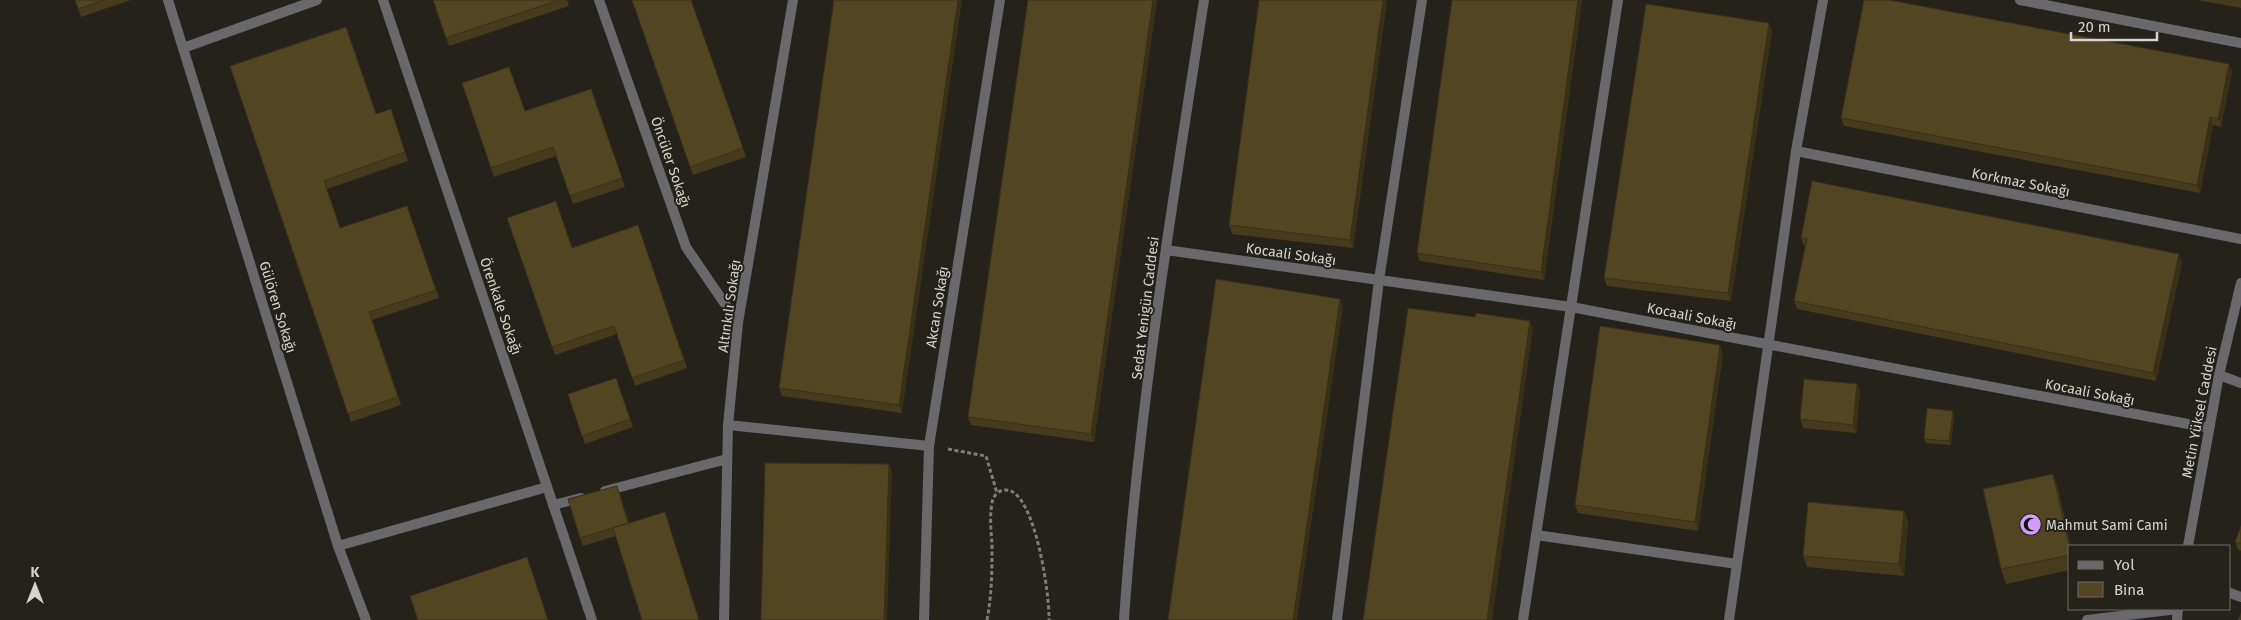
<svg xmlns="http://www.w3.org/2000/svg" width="2241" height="620" viewBox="0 0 2241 620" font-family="'Fira Sans',sans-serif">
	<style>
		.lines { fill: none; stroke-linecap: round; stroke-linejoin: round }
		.path { stroke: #7f7d77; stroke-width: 3; stroke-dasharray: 4 2.5; stroke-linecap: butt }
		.minor { stroke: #69686b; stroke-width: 10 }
		.tertiary { stroke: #69686b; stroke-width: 10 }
		.wall { fill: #473b1d }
		.shaded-wall { fill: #393018 }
		.building { fill: #524522; stroke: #393018 }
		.labels { text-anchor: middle; stroke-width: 4; stroke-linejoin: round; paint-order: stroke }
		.street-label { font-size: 14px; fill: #d6d4d0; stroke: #24221b }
		.poi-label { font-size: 14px; fill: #d6d4d0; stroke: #24221b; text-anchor: start }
	</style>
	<rect width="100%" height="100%" fill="#24221b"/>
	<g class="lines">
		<!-- path -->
		<g class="path">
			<path d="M948 449 986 456 997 493"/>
			<path d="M987 620C992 594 992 570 992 544 991 530 989 513 993 499 995 494 1000 490 1005 490 1035 488 1050 597 1049 620"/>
		</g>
		<!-- minor -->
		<g class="minor">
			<path d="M168 0 338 546 366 620"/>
			<path d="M383 0 592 620"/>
			<path d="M599 0 686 247 738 323"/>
			<path d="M2020 0 2241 43"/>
			<path d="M183 48 317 0"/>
			<path d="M1796 151 2241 239"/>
			<path d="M1166 250 1571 307 2209 428"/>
			<path d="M2219 375 2241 383"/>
			<path d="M728 425 929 446"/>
			<path d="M605 491 727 459"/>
			<path d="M553 505 581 498"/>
			<path d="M1536 535 1737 564"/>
			<path d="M338 546 547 487"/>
			<path d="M2230 593 2241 597"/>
			<path d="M724 620 728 425 738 323 793 0"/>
			<path d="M924 620 929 446 1000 0"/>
			<path d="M1337 620 1379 280 1422 0"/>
			<path d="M1523 620 1618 0"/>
			<path d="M1729 620 1796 151 1823 0"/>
			<path d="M2087 620 2178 609"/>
		</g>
		<!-- tertiary -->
		<g class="tertiary">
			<path d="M2188 546 2219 375 2241 283"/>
			<path d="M1124 620C1138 412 1172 206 1204 0"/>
			<path d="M2177 620 2178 609"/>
		</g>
	</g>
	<!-- wall -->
	<g class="wall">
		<path d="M75 0H131L81 17Z"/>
		<path d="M433 0H567L569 6 449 46Z"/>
		<path d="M691 0 746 157 693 175 690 167Z"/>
		<path d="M834 0 902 413 782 396 779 388Z"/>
		<path d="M1028 0H1157L1094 442 971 425 968 417Z"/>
		<path d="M1387 0 1353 248 1232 234 1229 225Z"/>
		<path d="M1452 0H1582L1544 280 1420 261 1417 253Z"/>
		<path d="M2197 0H2241V8Z"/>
		<path d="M1772 31 1731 301 1607 286 1604 278Z"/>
		<path d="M2229 64 2232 72 2221 127 2213 125 2200 193 1844 126 1841 118Z"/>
		<path d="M230 66 376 114 391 109 408 161 327 189 340 228 407 206 439 298 372 320 401 405 351 422Z"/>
		<path d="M462 83 525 111 591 89 625 187 573 204 556 156 494 177Z"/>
		<path d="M507 218 572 248 638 225 687 368 635 386 617 334 555 355Z"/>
		<path d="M1801 238 2182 262 2156 381 1797 309 1794 301 1805 246H1804Z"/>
		<path d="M1723 353 1698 531 1578 513 1575 505Z"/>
		<path d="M616 378 633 427 585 444 568 394Z"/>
		<path d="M1857 384 1860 392 1856 433 1803 428 1800 419Z"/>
		<path d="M1954 415 1951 445 1926 443 1924 439Z"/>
		<path d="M2053 474 2058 488 2071 546H2070V570L2006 584 2001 569Z"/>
		<path d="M617 486 629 523 615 536 583 546 580 538Z"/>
		<path d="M1904 511 1908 522 1904 576 1807 567 1803 556Z"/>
		<path d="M2241 526V551L2238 550 2235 542Z"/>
	</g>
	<!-- shaded-wall -->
	<g class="shaded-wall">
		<path d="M958 0H962L902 413 899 405Z"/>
		<path d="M1153 0H1157L1094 442 1091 434Z"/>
		<path d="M1383 0H1387L1353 248 1350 240Z"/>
		<path d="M1578 0H1582L1544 280 1541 272Z"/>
		<path d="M1769 23 1772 31 1731 301 1728 293Z"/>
		<path d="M2229 64 2232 72 2221 127 2218 119Z"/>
		<path d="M2210 117 2213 125 2200 193 2197 185Z"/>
		<path d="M2179 254 2182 262 2156 381 2153 373Z"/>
		<path d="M1340 299 1343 307 1297 620H1293Z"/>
		<path d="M1530 321 1533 329 1492 620H1487Z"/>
		<path d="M1720 345 1723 353 1698 531 1695 522Z"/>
		<path d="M1857 384 1860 392 1856 433 1853 425Z"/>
		<path d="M1953 411 1954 415 1951 445 1949 441Z"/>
		<path d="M889 464 892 472 887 620H884Z"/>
		<path d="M2053 474 2058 488 2071 546H2070V549Z"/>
		<path d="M1904 511 1908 522 1904 576 1899 564Z"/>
	</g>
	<!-- building -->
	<g class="building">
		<path d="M75 0H104L78 9Z"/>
		<path d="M433 0H559L446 38Z"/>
		<path d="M632 0H691L743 148 690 167Z"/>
		<path d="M834 0H958L899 405 779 388Z"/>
		<path d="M1028 0H1153L1091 434 968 417Z"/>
		<path d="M1259 0H1383L1350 240 1229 225Z"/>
		<path d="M1452 0H1578L1541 272 1417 253Z"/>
		<path d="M1864 0H1889L2229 64 2218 119 2210 117 2197 185 1841 118Z"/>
		<path d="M1646 4 1769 23 1728 293 1604 278Z"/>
		<path d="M346 27 376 114 391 109 405 152 324 181 340 228 407 206 436 290 369 312 398 397 348 414 230 66Z"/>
		<path d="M509 67 525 111 591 89 622 178 570 196 553 147 491 168 462 83Z"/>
		<path d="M1812 181 2179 254 2153 373 1794 301 1807 239 1801 238Z"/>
		<path d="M556 201 572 248 638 225 684 360 632 378 614 326 552 347 507 218Z"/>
		<path d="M1216 279 1340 299 1293 620H1168Z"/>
		<path d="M1408 308 1475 317 1476 313 1530 321 1487 620H1363Z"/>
		<path d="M1600 326 1720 345 1695 522 1575 505Z"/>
		<path d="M616 378 630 419 582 436 568 394Z"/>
		<path d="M1804 379 1857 384 1853 425 1800 419Z"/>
		<path d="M1927 408 1953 411 1949 441 1924 439Z"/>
		<path d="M765 463 889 464 884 620H761Z"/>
		<path d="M2053 474 2070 549V555L2001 569 1983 489Z"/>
		<path d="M617 486 628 523 580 538 568 499Z"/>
		<path d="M1808 502 1904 511 1899 564 1803 556Z"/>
		<path d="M665 512 699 620H642L613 528Z"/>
		<path d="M2241 526V544L2235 542Z"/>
		<path d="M527 557 548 620H418L410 596Z"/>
		<path d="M2241 613V620H2238Z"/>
	</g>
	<!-- icons -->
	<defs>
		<symbol id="mosque-disc" viewBox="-11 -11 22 22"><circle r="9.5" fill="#d59cfb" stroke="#24221b"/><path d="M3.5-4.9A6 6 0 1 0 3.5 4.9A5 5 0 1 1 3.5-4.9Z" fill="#111"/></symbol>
	</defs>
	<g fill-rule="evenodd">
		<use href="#mosque-disc" x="2018" y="512" width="25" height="25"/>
	</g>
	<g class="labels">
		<!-- street labels -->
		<g class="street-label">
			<text transform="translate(671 162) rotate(71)" y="5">Öncüler Sokağı</text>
			<text transform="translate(2021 182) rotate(11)" y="5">Korkmaz Sokağı</text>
			<text transform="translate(1291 254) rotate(8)" y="5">Kocaali Sokağı</text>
			<text transform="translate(501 306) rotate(71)" y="5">Örenkale Sokağı</text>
			<text transform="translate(729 306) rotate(-82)" y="5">Altınkılı Sokağı</text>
			<text transform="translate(278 307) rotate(73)" y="5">Gülören Sokağı</text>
			<text transform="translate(937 307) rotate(-81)" y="5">Akcan Sokağı</text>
			<text transform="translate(1145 308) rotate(-83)" y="5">Sedat Yenigün Caddesi</text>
			<text transform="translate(1692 316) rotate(11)" y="5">Kocaali Sokağı</text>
			<text transform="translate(2090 392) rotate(11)" y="5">Kocaali Sokağı</text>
			<text transform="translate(2199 412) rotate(-79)" y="5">Metin Yüksel Caddesi</text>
		</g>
		<!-- poi labels -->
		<g class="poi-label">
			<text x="2046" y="530">Mahmut Sami Cami</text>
		</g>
	</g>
	<!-- legend -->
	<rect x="2068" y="545" width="162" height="65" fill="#24221b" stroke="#6b6963"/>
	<rect x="2078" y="561" width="25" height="8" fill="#69686b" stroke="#6b6963"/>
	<text x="2114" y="570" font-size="15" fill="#d6d4d0">Yol</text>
	<rect x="2078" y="582" width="25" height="15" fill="#524522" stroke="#6b6963"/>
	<text x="2114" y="595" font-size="15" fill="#d6d4d0">Bina</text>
	<!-- north arrow -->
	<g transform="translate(35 585)" stroke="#24221b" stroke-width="4" paint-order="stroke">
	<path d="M0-4L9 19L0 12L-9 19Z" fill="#d6d4d0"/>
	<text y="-8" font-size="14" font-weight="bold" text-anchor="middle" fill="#d6d4d0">K</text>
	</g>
	<!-- scale -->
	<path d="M2071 32v8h86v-8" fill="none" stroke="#d6d4d0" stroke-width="2.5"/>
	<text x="2078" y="32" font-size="15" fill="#d6d4d0" stroke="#24221b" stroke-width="4" paint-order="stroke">20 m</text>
</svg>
